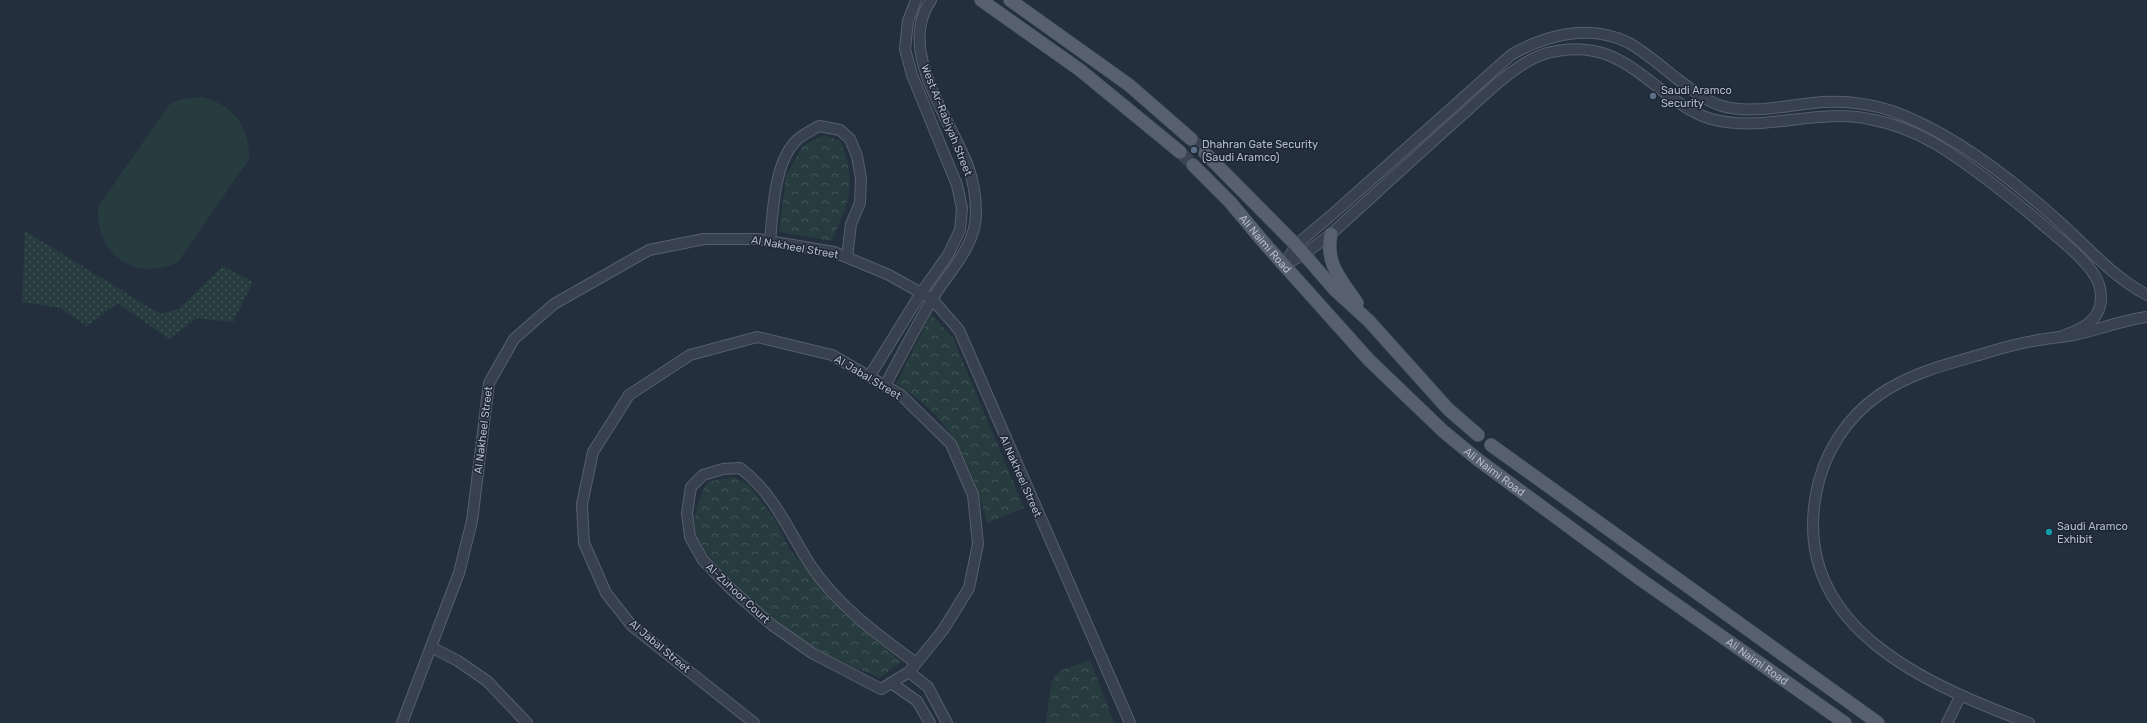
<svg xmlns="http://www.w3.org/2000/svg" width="2147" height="723" viewBox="0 0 2147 723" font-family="Rubik,sans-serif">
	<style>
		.grass { fill: url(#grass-dots) }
		.park { fill: url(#park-crowns) }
		.pitch { fill: #263c3f }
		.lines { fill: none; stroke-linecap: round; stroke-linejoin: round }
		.major-tunnel { stroke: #3a4453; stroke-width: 13; stroke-dasharray: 13 6; stroke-linecap: butt }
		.minor-casing { stroke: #565f6c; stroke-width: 12 }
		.major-casing { stroke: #414a57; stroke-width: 14 }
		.minor { stroke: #38414e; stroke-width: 10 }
		.major { stroke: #56606e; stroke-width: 13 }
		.service-dot { fill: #5c6f8a; stroke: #1d2633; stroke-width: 1.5 }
		.culture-dot { fill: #0f9aa8; stroke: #1d2633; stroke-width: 1.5 }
		.labels { text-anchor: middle; stroke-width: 3; stroke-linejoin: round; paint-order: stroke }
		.poi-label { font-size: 11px; fill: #b4bcc9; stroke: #1d2633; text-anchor: start }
		.street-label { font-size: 11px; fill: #b4bcc9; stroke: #1d2633 }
	</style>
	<defs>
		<pattern id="grass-dots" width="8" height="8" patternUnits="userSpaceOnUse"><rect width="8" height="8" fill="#263c3f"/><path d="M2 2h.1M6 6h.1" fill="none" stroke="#435659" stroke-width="1.8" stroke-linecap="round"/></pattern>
		<pattern id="park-crowns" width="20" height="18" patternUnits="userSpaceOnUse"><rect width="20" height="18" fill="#263c3f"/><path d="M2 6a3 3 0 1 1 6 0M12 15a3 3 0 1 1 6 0" fill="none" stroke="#435659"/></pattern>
	</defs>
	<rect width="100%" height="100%" fill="#242f3e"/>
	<!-- grass -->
	<path class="grass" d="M25 231 160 314 179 309 223 266 253 282 233 322 197 318 169 339 118 303 87 326 60 308 22 302Z"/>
	<!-- park -->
	<g class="park">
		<path d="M824 135 840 141C858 183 849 201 832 241L779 232 786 176 803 146Z"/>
		<path d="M931 314 953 338 1024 508 987 523C971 462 952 417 896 384Z"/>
		<path d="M734 477 750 486 777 523 790 550 839 610 901 662 879 678C860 669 839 661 821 651 785 629 708 571 696 531 691 517 701 494 707 482Z"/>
		<path d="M1090 660 1114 723H1046L1051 683 1059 671Z"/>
	</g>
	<!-- pitch -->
	<path class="pitch" d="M201 97C233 104 250 127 249 159L178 262C136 283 95 254 98 207L169 105C179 98 189 98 201 97Z"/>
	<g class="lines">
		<!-- major-tunnel -->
		<g class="major-tunnel">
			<path d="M1191 139 1205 153"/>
			<path d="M1180 152 1193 165"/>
		</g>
		<defs>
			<g id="minor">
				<path d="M770 241C773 211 774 160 798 139 804 134 812 130 819 126L840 130 850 139 857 156 861 179 860 203 851 224 847 257"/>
				<path d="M1285 264 1296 245 1334 213 1511 55C1545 35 1591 23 1629 43 1645 52 1661 66 1676 78 1690 88 1705 101 1722 106 1754 115 1791 104 1823 102 1845 101 1871 104 1892 111 1951 132 2009 177 2055 218 2086 245 2111 276 2147 295"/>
				<path d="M1284 265 1303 255 1331 234C1374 195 1416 156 1460 117 1484 96 1516 62 1547 53 1602 39 1628 64 1668 95 1682 105 1694 114 1711 119 1762 133 1817 108 1869 119 1891 123 1915 132 1934 143 1975 168 2013 199 2049 230 2064 243 2084 258 2095 276 2099 282 2101 291 2101 299 2100 323 2078 330 2060 337"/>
				<path d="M869 377 921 293 948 255 960 230 962 208 957 185 912 75 905 49 908 21 916 0"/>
				<path d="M885 386C900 357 915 329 931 301 947 273 976 248 976 213 976 199 973 180 968 166 950 118 896 50 931 0"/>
				<path d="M431 647 458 661 487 681 527 723"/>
				<path d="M909 672 928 687 947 723"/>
				<path d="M891 683 917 701 930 723"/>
				<path d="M402 723 459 573 472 521 489 383 514 339 554 304 649 250 704 239H757L834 252 889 275 932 299 959 330 1130 723"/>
				<path d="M754 723 632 626 606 593 584 543 582 504 593 452 629 395 690 355 757 337 832 355 901 395 951 444 973 495 978 544 969 588 943 630 909 672 881 689 812 653 772 625 732 590 703 560 690 537 687 513 691 487 703 475 723 469 740 468C774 493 789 532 811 566 838 606 878 635 916 663"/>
				<path d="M1947 723 1961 695"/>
				<path d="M2029 723C1928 685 1791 628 1816 494 1823 454 1846 418 1879 395 1909 374 1944 365 1979 355 2001 348 2022 342 2045 339 2056 337 2067 337 2078 334 2101 329 2123 320 2147 317"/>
			</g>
			<g id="major">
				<path d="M981 0 1080 70 1180 152"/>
				<path d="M1010 0 1129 85 1191 139"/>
				<path d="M1205 153 1296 245 1335 290 1369 321 1448 409 1478 435"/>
				<path id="s1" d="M1193 165 1230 202 1266 245 1369 360 1443 431 1477 459 1640 579 1845 723"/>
				<path d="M1331 234C1325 264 1341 279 1357 303"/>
				<path d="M1491 445 1878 723"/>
			</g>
		</defs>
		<!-- minor casing -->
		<use href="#minor" class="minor-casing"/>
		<!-- major casing -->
		<use href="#major" class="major-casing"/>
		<!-- minor -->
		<use href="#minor" class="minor"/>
		<!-- major -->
		<use href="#major" class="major"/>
	</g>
	<!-- markers -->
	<g class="service-dot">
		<circle cx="1653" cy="96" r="4"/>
		<circle cx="1194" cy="150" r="4"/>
	</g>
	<circle class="culture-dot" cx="2049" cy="532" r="4"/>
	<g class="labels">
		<!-- poi labels -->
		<g class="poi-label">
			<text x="1661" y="94">Saudi Aramco<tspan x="1661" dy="13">Security</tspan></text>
			<text x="1202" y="148">Dhahran Gate Security<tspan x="1202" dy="13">(Saudi Aramco)</tspan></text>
			<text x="2057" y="530">Saudi Aramco<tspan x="2057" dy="13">Exhibit</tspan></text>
		</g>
		<!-- street labels -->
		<g class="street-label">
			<text transform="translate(947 120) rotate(68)" y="4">West Ar-Rabiyah Street</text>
			<text dy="4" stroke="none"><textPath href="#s1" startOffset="107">Ali Naimi Road</textPath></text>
			<text transform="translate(795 247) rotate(10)" y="4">Al Nakheel Street</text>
			<text transform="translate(868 377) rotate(31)" y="4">Al Jabal Street</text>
			<text transform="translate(483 430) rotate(-83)" y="4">Al Nakheel Street</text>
			<text dy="4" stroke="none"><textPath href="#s1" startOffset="431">Ali Naimi Road</textPath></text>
			<text transform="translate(1021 476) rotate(66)" y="4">Al Nakheel Street</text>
			<text transform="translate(738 593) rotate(43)" y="4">Al-Zuhoor Court</text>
			<text transform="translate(660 646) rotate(40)" y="4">Al Jabal Street</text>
			<text dy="4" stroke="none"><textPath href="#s1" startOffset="755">Ali Naimi Road</textPath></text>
		</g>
	</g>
</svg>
